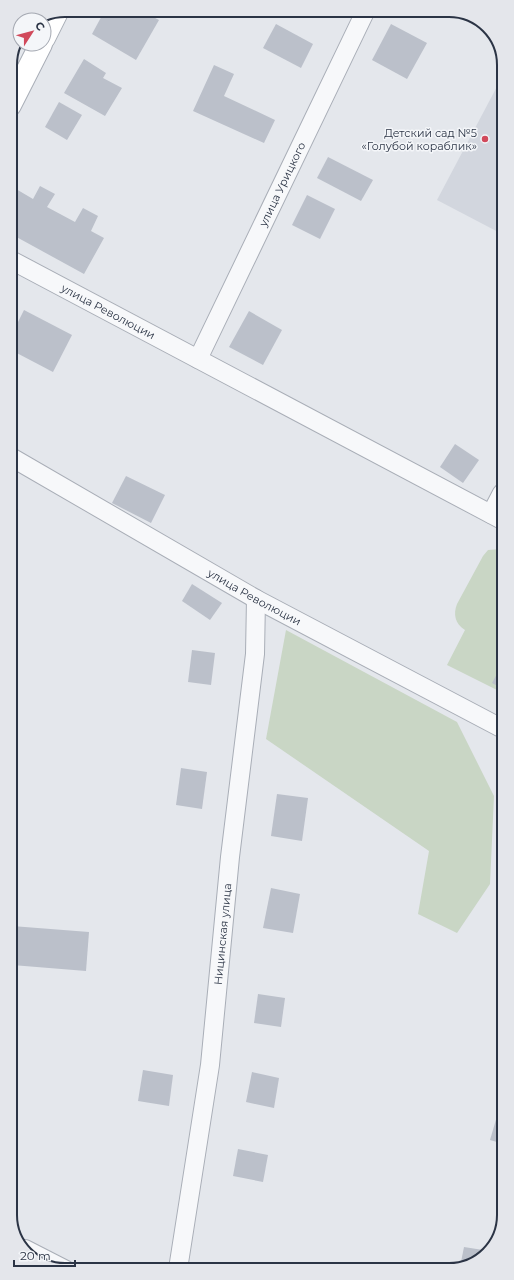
<svg xmlns="http://www.w3.org/2000/svg" width="514" height="1280" viewBox="0 0 514 1280" font-family="Montserrat,sans-serif">
	<style>
		.built { fill: #d2d6de }
		.green { fill: #c9d6c5 }
		.building { fill: #bbc0ca }
		.lines { fill: none; stroke-linecap: round; stroke-linejoin: round }
		.street-casing { stroke: #a9aeb7; stroke-width: 20 }
		.secondary-casing { stroke: #a9aeb7; stroke-width: 24 }
		.street { stroke: #f7f8fa; stroke-width: 18 }
		.secondary { stroke: #fff; stroke-width: 22 }
		.poi-dot { fill: #d1495b; stroke: #f4f6f9; stroke-width: 1.5 }
		.labels { text-anchor: middle; stroke-width: 3; stroke-linejoin: round; paint-order: stroke }
		.poi-label { font-size: 11px; fill: #2b3445; stroke: #f4f6f9; text-anchor: end }
		.street-label { font-size: 11px; fill: #2b3445; stroke: #f4f6f9 }
		.rim { fill: none; stroke: #2b3445; stroke-width: 2 }
	</style>
	<rect width="100%" height="100%" fill="#e4e7ec"/>
	<!-- built -->
	<path class="built" d="M501 79 502 234 437 200Z"/>
	<!-- green -->
	<g class="green">
		<path d="M501 549 502 550 503 693 447 665 465 630C455 624 453 614 457 604L483 556 488 550Z"/>
		<path d="M286 630 457 722 494 796 490 884 457 933 418 914 429 851 266 739Z"/>
	</g>
	<!-- building -->
	<g class="building">
		<path d="M105 10H140L159 20 136 60 92 34Z"/>
		<path d="M276 24 313 44 301 68 263 48Z"/>
		<path d="M391 24 427 43 407 79 372 60Z"/>
		<path d="M84 59 106 73 103 78 122 88 105 116 64 93Z"/>
		<path d="M214 65 234 74 224 96 275 120 264 143 193 111Z"/>
		<path d="M59 102 82 115 67 140 45 127Z"/>
		<path d="M328 157 373 180 361 201 317 178Z"/>
		<path d="M40 186 55 194 47 207 75 222 83 208 98 216 91 231 104 238 84 274 11 234 10 199 16 189 33 199Z"/>
		<path d="M307 195 335 209 320 239 292 225Z"/>
		<path d="M24 310 72 335 53 372 11 350V336Z"/>
		<path d="M249 311 282 330 263 365 229 347Z"/>
		<path d="M455 444 479 460 463 483 440 467Z"/>
		<path d="M126 476 165 495 151 523 112 503Z"/>
		<path d="M192 584 222 603 210 620 182 601Z"/>
		<path d="M192 650 215 653 211 685 188 682Z"/>
		<path d="M503 663V689L492 683Z"/>
		<path d="M181 768 207 772 202 809 176 805Z"/>
		<path d="M277 794 308 798 302 841 271 836Z"/>
		<path d="M271 888 300 894 293 933 263 928Z"/>
		<path d="M12 926 89 932 86 971 12 965Z"/>
		<path d="M258 994 285 998 281 1027 254 1023Z"/>
		<path d="M143 1070 173 1075 169 1106 138 1101Z"/>
		<path d="M252 1072 279 1078 274 1108 246 1102Z"/>
		<path d="M500 1106 504 1107V1144L490 1140Z"/>
		<path d="M238 1149 268 1155 263 1182 233 1176Z"/>
		<path d="M464 1247 483 1250 482 1256 466 1267H460Z"/>
	</g>
	<g class="lines">
		<defs>
			<g id="street">
				<path id="s1" d="M11 260 502 520"/>
				<path id="s2" d="M198 359 366 10"/>
				<path id="s3" d="M11 457 256 599 503 729"/>
				<path d="M491 514 502 493"/>
				<path d="M25 1249 66 1270"/>
				<path id="s4" d="M178 1269 210 1065 230 857 255 654 256 599"/>
			</g>
			<g id="secondary">
				<path d="M44 38 56 14"/>
				<path d="M10 105 41 44"/>
			</g>
		</defs>
		<!-- street casing -->
		<use href="#street" class="street-casing"/>
		<!-- secondary casing -->
		<use href="#secondary" class="secondary-casing"/>
		<!-- street -->
		<use href="#street" class="street"/>
		<!-- secondary -->
		<use href="#secondary" class="secondary"/>
	</g>
	<!-- markers -->
	<circle class="poi-dot" cx="485" cy="139" r="4"/>
	<g class="labels">
		<!-- poi labels -->
		<g class="poi-label">
			<text x="477" y="137">Детский сад №5<tspan x="477" dy="13">«Голубой кораблик»</tspan></text>
		</g>
		<!-- street labels -->
		<g class="street-label">
			<text dy="4" stroke="none"><textPath href="#s2" startOffset="194">улица Урицкого</textPath></text>
			<text dy="4" stroke="none"><textPath href="#s1" startOffset="110">улица Революции</textPath></text>
			<text dy="4" stroke="none"><textPath href="#s3" startOffset="281">улица Революции</textPath></text>
			<text dy="4" stroke="none"><textPath href="#s4" startOffset="338">Ницинская улица</textPath></text>
		</g>
	</g>
	<!-- crop -->
	<path d="M0 0H514V1280H0ZM65 17H449A48 48 0 0 1 497 65V1215A48 48 0 0 1 449 1263H65A48 48 0 0 1 17 1215V65A48 48 0 0 1 65 17Z" fill="#e4e6eb" fill-rule="evenodd"/>
	<path class="rim" d="M65 17H449A48 48 0 0 1 497 65V1215A48 48 0 0 1 449 1263H65A48 48 0 0 1 17 1215V65A48 48 0 0 1 65 17Z"/>
	<!-- north arrow -->
	<g transform="translate(32 32) rotate(54)"><circle r="19" fill="#f4f6f9" stroke="#a4a8b1"/>
	<path d="M0-3L7 15L0 10L-7 15Z" fill="#d1495b"/>
	<text y="-6" font-size="11" font-weight="bold" text-anchor="middle" fill="#2b3445">С</text>
	</g>
	<!-- scale -->
	<path d="M14 1260v6h61v-6" fill="none" stroke="#2b3445" stroke-width="2"/>
	<text x="20" y="1260" font-size="12" fill="#2b3445" stroke="#f4f6f9" stroke-width="3" paint-order="stroke">20 m</text>
</svg>
